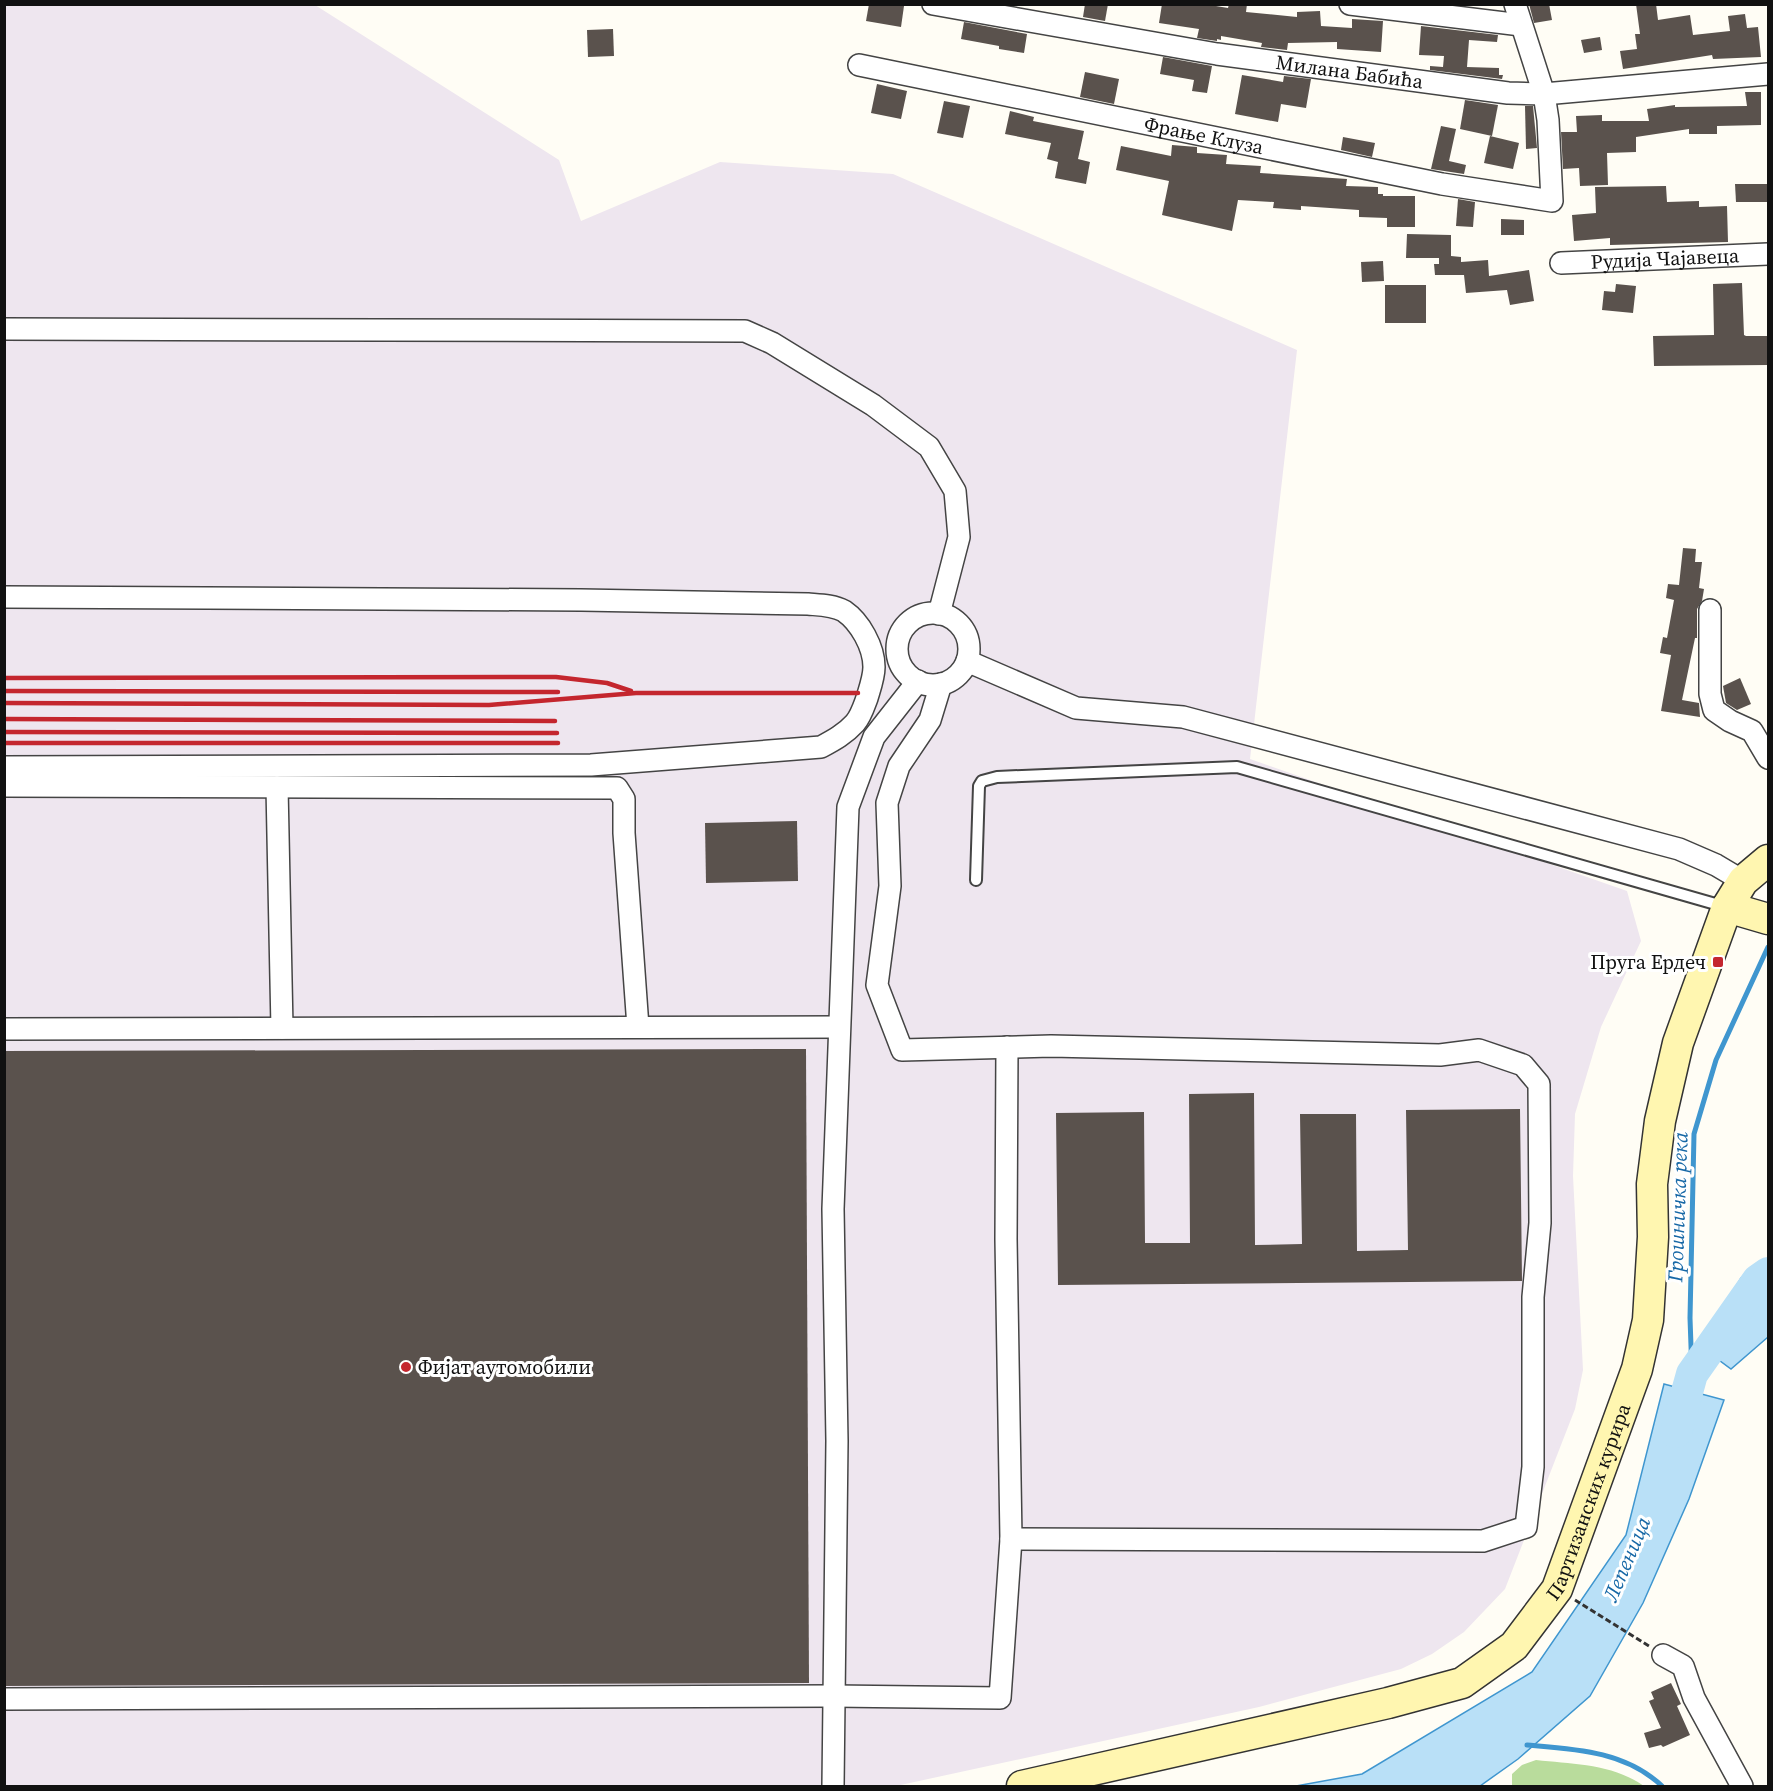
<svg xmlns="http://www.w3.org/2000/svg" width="1773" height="1791" viewBox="0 0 1773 1791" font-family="'Source Serif 4',serif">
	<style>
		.industrial { fill: #eee6ef }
		.forest { fill: #b9dc9c }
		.water { fill: #b9e0f7; stroke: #3f96cf; stroke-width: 1.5 }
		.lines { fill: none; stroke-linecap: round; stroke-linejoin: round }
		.stream { stroke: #3f96cf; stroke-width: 5 }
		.river { stroke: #b9e0f7; stroke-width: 32 }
		.building { fill: #5a524d }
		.lane-casing { stroke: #444; stroke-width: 14 }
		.street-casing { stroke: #444; stroke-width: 24 }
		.secondary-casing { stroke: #333; stroke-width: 33 }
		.path { stroke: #333; stroke-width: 3; stroke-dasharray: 6 3; stroke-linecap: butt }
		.lane { stroke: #fff; stroke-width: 10 }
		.street { stroke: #fff; stroke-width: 21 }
		.secondary { stroke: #fff6b0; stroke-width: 30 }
		.rail { stroke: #c4262e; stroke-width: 4.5 }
		.poi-dot { fill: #c4262e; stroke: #fff; stroke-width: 2 }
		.labels { text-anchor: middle; stroke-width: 6; stroke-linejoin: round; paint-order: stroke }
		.street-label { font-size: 20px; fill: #111; stroke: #fff }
		.poi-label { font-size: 20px; fill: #111; stroke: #fff; text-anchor: end }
		.water-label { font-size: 21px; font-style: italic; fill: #1768a6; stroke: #fff }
	</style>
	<rect width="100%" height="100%" fill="#fffdf5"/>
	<!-- industrial -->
	<path class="industrial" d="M5 5H315L559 160 581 221 720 162 893 174 1297 350 1250 759 1627 891 1641 941 1601 1027 1575 1114 1573 1176 1583 1370 1575 1409 1505 1589 1464 1632 1432 1654 1401 1669 1259 1707 896 1786H5Z"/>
	<!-- forest -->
	<path class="forest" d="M1536 1760C1573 1764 1613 1764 1644 1786H1512V1774L1522 1765Z"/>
	<!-- water -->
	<g class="water">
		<path d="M1768 1259V1337L1731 1369 1700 1346 1741 1278Z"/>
		<path d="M1664 1384 1724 1400 1689 1499 1643 1603 1590 1696 1518 1759 1480 1786H1296L1362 1774 1532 1672 1626 1535Z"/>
	</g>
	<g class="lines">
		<!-- stream -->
		<g class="stream">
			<path d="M1692 1374 1690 1318 1694 1134 1716 1060 1768 947"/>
			<path d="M1527 1745C1575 1749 1625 1751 1662 1786"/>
		</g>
		<!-- river -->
		<path class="river" d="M1676 1432 1692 1374 1758 1280 1768 1273"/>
	</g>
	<!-- building -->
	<g class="building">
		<path d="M869 4 904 6 901 27 866 21Z"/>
		<path d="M1085 4H1108L1105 21 1083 17Z"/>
		<path d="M1162 4H1204L1228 8 1229 4H1247L1246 12 1297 17V12L1320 11 1321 26 1352 28V19L1383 21 1381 52 1337 49V42L1288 43 1287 50 1261 47 1262 43 1221 36V40L1217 39V41L1197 38 1199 29 1159 23Z"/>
		<path d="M1529 4H1549L1552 20 1534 23Z"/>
		<path d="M1636 4H1656L1658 20 1690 15 1693 35 1730 31 1728 16 1745 14 1747 28 1758 27 1761 57 1713 59 1712 55 1623 69 1620 51 1637 49 1635 34H1640Z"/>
		<path d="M964 22 1027 34 1024 53 999 49V46L961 39Z"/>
		<path d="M1421 26 1498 35 1497 42 1469 40 1467 67 1499 68V75H1503L1502 79 1430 70V66L1443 67 1444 56 1419 55Z"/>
		<path d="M613 29 614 56 588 57 587 30Z"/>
		<path d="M1600 37 1602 50 1584 53 1581 40Z"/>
		<path d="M1163 57 1212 66 1207 93 1192 91 1194 80 1160 74Z"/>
		<path d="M1085 72 1119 79 1114 104 1080 97Z"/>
		<path d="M1242 75 1283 82 1284 76 1311 79 1306 108 1281 104 1278 122 1235 114Z"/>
		<path d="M877 84 907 91 901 119 871 113Z"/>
		<path d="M1745 92H1761V125L1717 126V134H1689V129L1636 137V152L1607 153 1608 185 1580 186 1579 168 1563 169 1561 132H1577L1576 116 1602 115V121H1649L1647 109 1675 105V107L1747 106Z"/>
		<path d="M1465 100 1498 105 1492 136 1460 129Z"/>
		<path d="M944 101 970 106 963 138 937 133Z"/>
		<path d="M1525 106H1533L1537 148 1526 149Z"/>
		<path d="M1010 111 1034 117 1033 121 1084 131 1078 159 1090 162 1086 184 1055 178 1058 162 1047 159 1051 143 1005 134Z"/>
		<path d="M1441 126 1456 129 1449 161 1466 165 1464 174 1431 169Z"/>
		<path d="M1490 136 1519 143 1513 169 1484 163Z"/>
		<path d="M1343 137 1375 143 1372 157 1341 150Z"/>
		<path d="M1172 145 1197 147V153L1227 155 1226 164 1261 166 1260 173 1347 179 1346 186 1378 187V194H1383V196H1415V227H1387V218L1359 217V210L1301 206V210L1273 208 1274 202 1238 200 1232 231 1162 215 1169 181 1116 170 1121 146 1171 156Z"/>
		<path d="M1735 184H1768V202H1736Z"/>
		<path d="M1666 186 1667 202 1699 201V207L1727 206 1728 242 1610 245V238L1574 241 1572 215 1596 213 1595 187Z"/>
		<path d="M1458 199 1475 202 1473 227 1456 226Z"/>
		<path d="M1501 219 1524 220V235H1501Z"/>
		<path d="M1407 234 1451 235V256L1461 257V262L1488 260 1489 276 1529 270 1534 301 1510 305 1507 290 1466 293 1464 275H1435L1434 264H1439V258H1406Z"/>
		<path d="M1383 261 1384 281 1362 282 1361 262Z"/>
		<path d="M1742 283 1744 335 1746 336H1768V365L1654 366 1653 336 1714 335 1713 284Z"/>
		<path d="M1616 284 1636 286 1633 313 1602 310 1604 291 1615 292Z"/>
		<rect x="1385" y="285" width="41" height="38"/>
		<path d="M1683 548 1696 549 1695 562H1702L1699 588 1704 589 1702 601 1697 609V638H1695L1682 700 1699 703 1700 717 1661 711 1671 655 1660 653 1663 637 1667 638 1674 600 1666 598 1668 584 1679 585Z"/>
		<path d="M1740 678 1751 704 1737 710 1726 703 1723 686Z"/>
		<path d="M797 821 798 881 706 883 705 823Z"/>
		<path d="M806 1049 809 1683 4 1686V1051Z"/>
		<path d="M1254 1093 1255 1245 1302 1244 1300 1114H1356L1357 1251 1408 1250 1406 1110 1520 1109 1522 1281 1058 1285 1056 1113 1144 1112 1145 1243H1190L1189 1094Z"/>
		<path d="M1671 1683 1681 1704 1677 1706 1690 1735 1663 1747 1661 1745 1649 1748 1644 1733 1661 1728 1649 1701 1654 1699 1651 1692Z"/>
	</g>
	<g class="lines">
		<defs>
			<path id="lane" d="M976 880 979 786 982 781 997 777 1237 767 1726 907"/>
			<g id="street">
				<path id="s1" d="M933 4 1217 54 1508 93 1544 94 1768 74"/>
				<path d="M1350 4 1521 25"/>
				<path id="s2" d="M859 65 1442 184 1552 201 1548 120 1544 94 1515 4"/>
				<path id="s3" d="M1561 263 1768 254"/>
				<path d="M4 329 745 331 772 343 873 405 929 447 955 491 959 537 939 614"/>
				<path d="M4 597 581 600 808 604C820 605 833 605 844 611 860 622 874 647 874 667 874 677 870 688 867 698 864 706 861 716 855 723 845 734 834 740 821 747L591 765 4 767"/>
				<path d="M1710 610V694L1714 710 1730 721 1752 731 1768 758"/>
				<circle cx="933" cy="649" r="36"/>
				<path d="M967 661 1076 708 1183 717 1679 849 1716 865 1743 881"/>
				<path d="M941 684 930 720 899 766 887 803 890 886 877 985 902 1050 1051 1046 1440 1055 1479 1050 1523 1065 1539 1084 1540 1223 1533 1297V1467L1526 1527 1483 1541 1011 1539"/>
				<path d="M4 786 617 788 624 799V833L638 1027"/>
				<path d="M277 787 282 1028"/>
				<path d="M4 1029 839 1027"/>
				<path d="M1663 1655 1683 1666 1694 1698 1742 1786"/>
				<path d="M4 1699 833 1696 1000 1698 1011 1539 1006 1239 1007 1047"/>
				<path d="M833 1786 837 1441 833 1209 848 807 874 737 918 681"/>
			</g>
			<g id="secondary">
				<path d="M1727 907 1768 919"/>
				<path id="s4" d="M1022 1786 1388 1703 1462 1683 1514 1646 1557 1589 1637 1369 1648 1320 1653 1237 1652 1184 1660 1121 1678 1043 1727 907 1743 881 1768 860"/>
			</g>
		</defs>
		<!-- lane casing -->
		<use href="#lane" class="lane-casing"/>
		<!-- street casing -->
		<use href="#street" class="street-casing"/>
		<!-- secondary casing -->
		<use href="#secondary" class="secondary-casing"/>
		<!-- path -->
		<path class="path" d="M1575 1600 1649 1646"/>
		<!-- lane -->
		<use href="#lane" class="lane"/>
		<!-- street -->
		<use href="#street" class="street"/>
		<!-- secondary -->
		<use href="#secondary" class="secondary"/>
		<!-- rail -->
		<g class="rail">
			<path d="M4 678 556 677 607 683 631 691"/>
			<path d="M4 691 558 692"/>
			<path d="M4 703 489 705 636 693H858"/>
			<path d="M4 719 555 721"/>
			<path d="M4 732 557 733"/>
			<path d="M4 743H558"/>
		</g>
	</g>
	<!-- markers -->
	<g class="poi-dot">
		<rect x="1712" y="956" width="12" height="12" rx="3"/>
		<circle cx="406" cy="1367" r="6"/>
	</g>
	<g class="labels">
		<!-- street labels -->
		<g class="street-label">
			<text dy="7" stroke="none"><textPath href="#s1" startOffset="422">Милана Бабића</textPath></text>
			<text dy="7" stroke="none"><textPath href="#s2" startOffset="352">Фрање Клуза</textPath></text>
			<text dy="7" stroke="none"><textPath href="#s3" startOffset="104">Рудија Чајавеца</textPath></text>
			<text dy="7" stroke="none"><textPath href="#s4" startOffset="680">Партизанских курира</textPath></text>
		</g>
		<!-- poi labels -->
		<g class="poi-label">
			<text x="1706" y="969">Пруга Ердеч</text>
			<text x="418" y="1374" text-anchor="start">Фијат аутомобили</text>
		</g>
		<!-- water labels -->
		<g class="water-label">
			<text transform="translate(1678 1207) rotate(-88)" y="7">Грошничка река</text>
			<text transform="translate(1627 1559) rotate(-67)" y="7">Лепеница</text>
		</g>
	</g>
	<!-- border -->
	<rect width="1773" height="1791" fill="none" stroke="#111111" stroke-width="12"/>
</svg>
